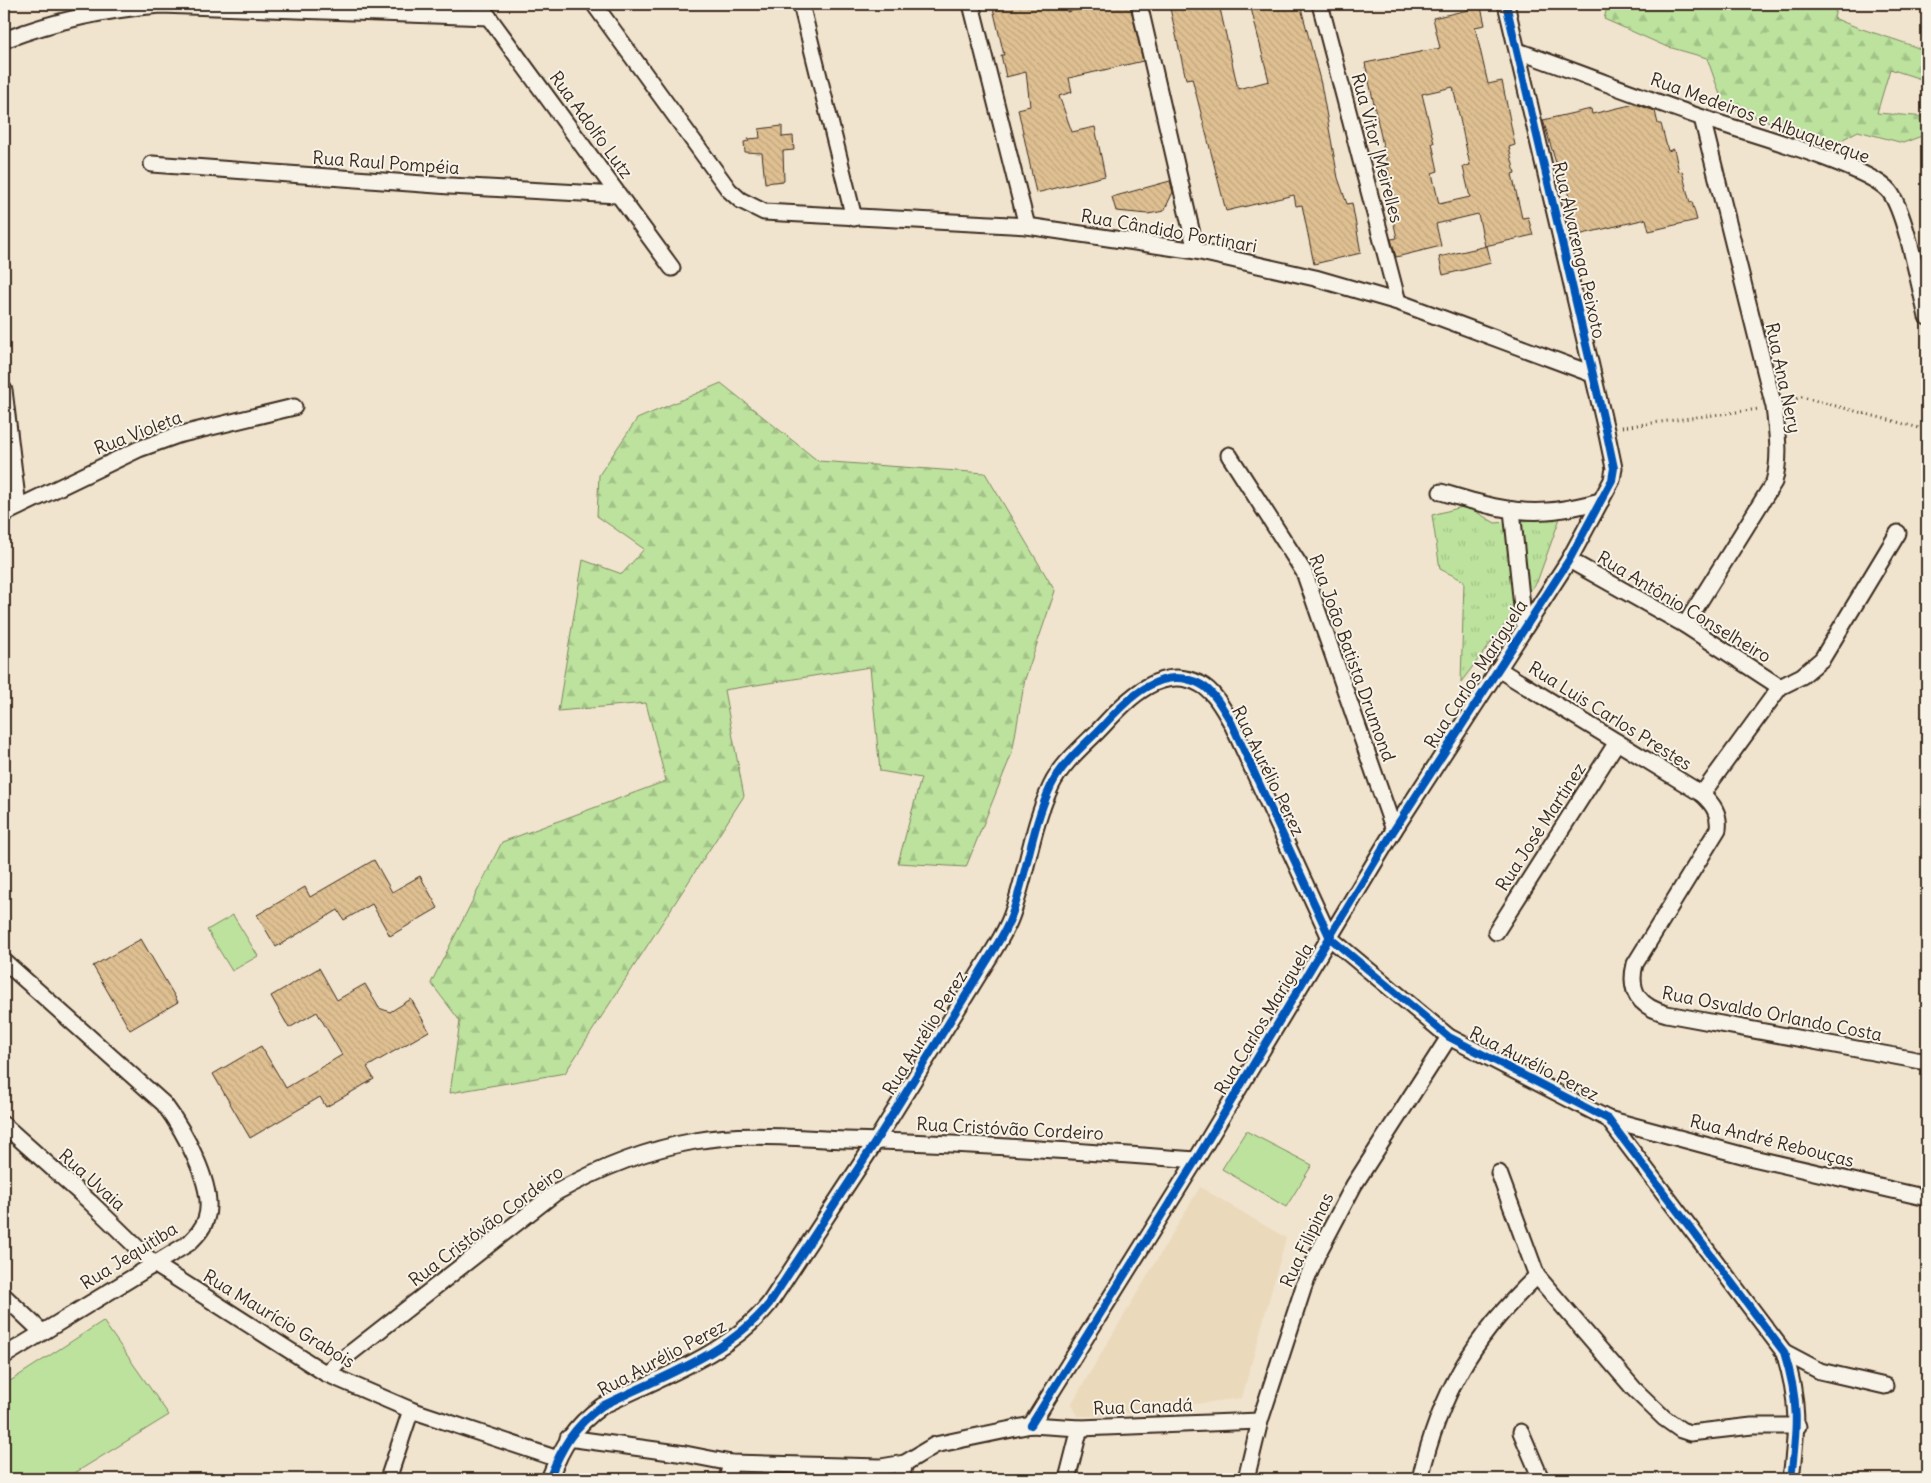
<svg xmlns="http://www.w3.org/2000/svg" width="1931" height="1483" viewBox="0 0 1931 1483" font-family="Delius,sans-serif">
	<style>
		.built { fill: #ebd9bc }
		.grass { fill: #bce29d; stroke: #7c865e }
		.forest { fill: url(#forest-firs); stroke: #7c865e }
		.park { fill: url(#park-tufts); stroke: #7c865e }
		.building { fill: url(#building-back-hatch); stroke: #3b2a1e; fill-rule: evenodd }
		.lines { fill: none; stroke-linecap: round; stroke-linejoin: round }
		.street-casing { stroke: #3b2a1e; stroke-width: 19 }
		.path { stroke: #3b2a1e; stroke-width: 3; stroke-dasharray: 1 4; stroke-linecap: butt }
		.street { stroke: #f7f3e8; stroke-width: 15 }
		.cycleway-casing { stroke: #f7f3e8; stroke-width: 11 }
		.cycleway { stroke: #0057b8; stroke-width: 8 }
		.labels { text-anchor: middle; stroke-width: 4; stroke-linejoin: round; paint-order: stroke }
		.street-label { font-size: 18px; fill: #3b2a1e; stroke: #f7f3e8 }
	</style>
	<defs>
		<pattern id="forest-firs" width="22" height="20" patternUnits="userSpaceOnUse" patternTransform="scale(1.25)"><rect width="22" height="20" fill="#bce29d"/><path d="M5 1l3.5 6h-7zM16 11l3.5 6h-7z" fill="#a2c287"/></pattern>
		<pattern id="park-tufts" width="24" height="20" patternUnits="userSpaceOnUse" patternTransform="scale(1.25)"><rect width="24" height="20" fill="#bce29d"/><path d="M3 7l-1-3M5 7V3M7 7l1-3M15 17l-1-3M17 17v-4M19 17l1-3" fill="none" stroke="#a2c287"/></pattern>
		<pattern id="building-back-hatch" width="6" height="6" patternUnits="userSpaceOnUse" patternTransform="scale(1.25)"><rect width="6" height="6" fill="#dfc092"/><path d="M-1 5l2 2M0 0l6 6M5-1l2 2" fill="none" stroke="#c0a57d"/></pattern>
	</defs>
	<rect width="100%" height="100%" fill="#f0e4ce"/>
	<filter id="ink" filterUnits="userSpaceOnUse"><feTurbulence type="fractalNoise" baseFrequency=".02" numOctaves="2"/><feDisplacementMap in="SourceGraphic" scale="10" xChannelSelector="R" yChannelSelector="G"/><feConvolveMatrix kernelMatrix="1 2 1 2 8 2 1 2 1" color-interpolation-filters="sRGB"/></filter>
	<g filter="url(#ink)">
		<!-- built -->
		<path class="built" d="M1200 1187 1286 1238 1242 1398 1101 1416H1077L1072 1403Z"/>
		<!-- grass -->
		<g class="grass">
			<path d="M233 915 258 956 232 971 207 930Z"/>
			<path d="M1246 1131 1312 1165 1286 1207 1222 1169Z"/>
			<path d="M103 1321 169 1415 65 1479H4V1385Z"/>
		</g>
		<!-- forest -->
		<g class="forest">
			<path d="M1608 4H1837L1834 18C1864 32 1897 38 1927 52V81L1890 69 1877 113 1927 117V134L1903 143 1858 131 1834 144 1724 106 1707 58 1665 46 1604 19Z"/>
			<path d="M721 383 818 461 985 473 1055 591 1025 679 1012 753 966 867 898 863 921 778 880 771 870 667 724 690 744 796 565 1073 450 1093 460 1021 431 983 502 842 666 781 646 703 558 711 583 560 622 574 644 549 597 516 599 475 637 419Z"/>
		</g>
		<!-- park -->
		<path class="park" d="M1466 506 1495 523 1560 518 1537 582 1461 682 1464 581 1440 569 1432 515Z"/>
		<!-- building -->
		<g class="building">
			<path d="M992 4H1064L1067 12 1102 4H1130L1143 61 1069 78 1072 92 1059 96 1072 132 1095 127 1105 176 1036 193 1018 109 1030 106 1026 72 1006 77 1001 55H1004Z"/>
			<path d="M1169 4H1219L1238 89 1269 81 1250 4H1300L1321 84 1338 178 1347 204 1352 203 1361 253 1314 264 1302 205 1296 206 1294 195 1226 211 1192 78 1186 79Z"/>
			<path d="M1481 7 1485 25 1475 27 1488 84 1502 81 1515 145 1509 147 1515 173 1512 174 1522 218 1528 217 1533 235 1485 246 1478 214 1436 224 1441 246 1396 257 1391 239 1397 238 1388 197 1394 196 1365 63 1440 48 1433 18ZM1453 87 1470 165 1463 167 1470 197 1439 204 1432 173 1438 171 1432 143H1434L1422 94Z"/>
			<path d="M1635 104 1655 111 1658 124H1661L1668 151 1674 149 1679 172 1682 171 1690 203 1692 202 1697 220 1649 231 1646 219 1574 236 1570 219 1574 218 1566 185 1559 162 1556 163 1543 120 1591 109 1592 114Z"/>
			<path d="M782 126V137L793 136 794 150 783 151 784 181 765 183 762 153 745 152 744 142 749 141 748 139 760 138 759 129Z"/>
			<path d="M1170 181 1173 192 1164 211 1148 214 1116 211 1112 197Z"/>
			<path d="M1487 246 1491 263 1443 275 1439 257Z"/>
			<path d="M374 860 392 892 420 876 438 908 390 936 372 904 344 920 338 910 276 947 257 915 305 887 310 897Z"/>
			<path d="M141 939 178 1002 130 1030 93 966Z"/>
			<path d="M319 968 337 1000 365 984 379 1008 390 1012 411 999 429 1031 367 1067 374 1079 326 1107 320 1097 250 1138 213 1074 261 1046 286 1088 342 1055 317 1012 289 1028 271 996Z"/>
		</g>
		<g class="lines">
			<defs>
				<g id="street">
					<path d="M479 4 672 268"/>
					<path d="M594 4 729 190 740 200 764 212 1027 226 1196 251 1315 278 1398 302 1592 374"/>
					<path d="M801 4 854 218"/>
					<path d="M971 4 1027 226"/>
					<path d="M1139 4 1196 251"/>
					<path d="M1320 4 1398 302"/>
					<path d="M4 40C54 21 108 9 161 5L489 17"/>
					<path d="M1518 51C1580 73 1641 97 1703 118 1741 131 1867 165 1889 191 1905 210 1920 288 1927 317"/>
					<path d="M152 164 450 186 618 195"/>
					<path d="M4 390 18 507"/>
					<path d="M1229 455 1304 572 1394 830"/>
					<path d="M1441 492C1475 502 1511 514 1547 511 1566 510 1583 505 1601 501"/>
					<path d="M1512 510 1524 626"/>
					<path d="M4 514 139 449 178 435 294 407"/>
					<path d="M1569 560 1685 625 1780 687"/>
					<path d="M1685 625 1774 482C1781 456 1777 433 1774 407L1702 118"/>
					<path d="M1498 669 1702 794C1713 804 1720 814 1718 829L1635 964C1628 992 1640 1007 1667 1014L1927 1062"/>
					<path d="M1702 794 1780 687 1802 676 1822 659 1898 533"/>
					<path d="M1496 932 1617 742"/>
					<path d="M4 961 164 1104C182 1128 217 1188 206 1219 203 1229 196 1236 189 1243L4 1356"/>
					<path d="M1608 1119 1753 1158 1927 1198"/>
					<path d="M4 1125 90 1202 154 1264 325 1373 411 1410 558 1459"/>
					<path d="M1499 1173 1537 1276 1634 1389 1664 1418 1681 1430 1690 1433 1752 1426H1798"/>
					<path d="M4 1296 42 1332"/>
					<path d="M1784 1352 1820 1371 1885 1386"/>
					<path d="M325 1373 555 1193C600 1168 644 1150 695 1141 744 1132 796 1138 846 1140 963 1143 1080 1151 1196 1160"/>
					<path d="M1031 1425 1196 1160 1394 830 1569 560 1612 480 1614 468 1606 430 1506 4"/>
					<path d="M1521 1432 1541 1479"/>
					<path d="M568 1438 685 1454 731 1463 881 1467 905 1463 935 1445 1031 1425 1080 1428 1260 1421"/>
					<path d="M388 1479 411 1410"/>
					<path d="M549 1479C562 1447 573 1427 602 1406 660 1377 728 1355 769 1304L876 1141 995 948C1001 938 1007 928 1011 917 1027 875 1031 828 1051 786 1061 765 1081 748 1098 731 1123 705 1158 662 1200 684 1214 691 1223 709 1231 722L1330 938 1449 1037 1608 1119 1784 1352C1800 1403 1797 1428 1791 1479"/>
					<path d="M727 1479 731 1463"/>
					<path d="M901 1479 905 1463"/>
					<path d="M1067 1479 1080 1428"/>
					<path d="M1246 1479 1260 1421 1304 1286 1317 1255 1354 1185 1449 1037"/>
					<path d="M1420 1479C1440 1393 1473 1337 1537 1276"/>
				</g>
			</defs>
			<!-- street casing -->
			<use href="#street" class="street-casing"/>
			<!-- path -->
			<g class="path">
				<path d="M1787 402 1802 397 1927 430"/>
				<path d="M1622 427 1759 409"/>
				<path d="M251 1474 262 1479"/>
			</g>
			<!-- street -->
			<use href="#street" class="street"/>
			<defs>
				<g id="cycleway">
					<path d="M1031 1425 1196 1160 1394 830 1569 560 1612 480 1614 468 1606 430 1506 4"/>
					<path d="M549 1479C562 1447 573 1427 602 1406 660 1377 728 1355 769 1304L876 1141 995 948C1001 938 1007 928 1011 917 1027 875 1031 828 1051 786 1061 765 1081 748 1098 731 1123 705 1158 662 1200 684 1214 691 1223 709 1231 722L1330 938 1449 1037 1608 1119 1784 1352C1800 1403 1797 1428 1791 1479"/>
				</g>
			</defs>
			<!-- cycleway casing -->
			<use href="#cycleway" class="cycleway-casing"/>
			<!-- cycleway -->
			<use href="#cycleway" class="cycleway"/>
		</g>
	</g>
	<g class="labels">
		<!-- street labels -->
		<g class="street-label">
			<text transform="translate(1760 118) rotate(20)" y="6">Rua Medeiros e Albuquerque</text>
			<text transform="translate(591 125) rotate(54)" y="6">Rua Adolfo Lutz</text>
			<text transform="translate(1377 148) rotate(75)" y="6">Rua Vitor |Meirelles</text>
			<text transform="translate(386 163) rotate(4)" y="6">Rua Raul Pompéia</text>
			<text transform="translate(1169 231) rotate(10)" y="6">Rua Cândido Portinari</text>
			<text transform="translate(1579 250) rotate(77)" y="6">Rua Alvarenga Peixoto</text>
			<text transform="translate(1783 378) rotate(78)" y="6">Rua Ana Nery</text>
			<text transform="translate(138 433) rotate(-21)" y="6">Rua Violeta</text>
			<text transform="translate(1684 607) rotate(31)" y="6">Rua Antônio Conselheiro</text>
			<text transform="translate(1352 658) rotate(70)" y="6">Rua João Batista Drumond</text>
			<text transform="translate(1476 674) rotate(-57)" y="6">Rua Carlos Mariguela</text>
			<text transform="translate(1610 716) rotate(32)" y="6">Rua Luis Carlos Prestes</text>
			<text transform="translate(1268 771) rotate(64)" y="6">Rua Aurélio Perez</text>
			<text transform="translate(1541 827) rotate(-57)" y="6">Rua José Martinez</text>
			<text transform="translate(1772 1014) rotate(11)" y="6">Rua Osvaldo Orlando Costa</text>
			<text transform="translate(1264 1019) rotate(-59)" y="6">Rua Carlos Mariguela</text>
			<text transform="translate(925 1033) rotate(-58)" y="6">Rua Aurélio Perez</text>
			<text transform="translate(1534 1064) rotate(27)" y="6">Rua Aurélio Perez</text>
			<text transform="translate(1010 1129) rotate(3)" y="6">Rua Cristóvão Cordeiro</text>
			<text transform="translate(1772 1141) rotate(14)" y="6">Rua André Rebouças</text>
			<text transform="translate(92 1180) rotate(42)" y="6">Rua Uvaia</text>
			<text transform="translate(486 1226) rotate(-37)" y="6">Rua Cristóvão Cordeiro</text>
			<text transform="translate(1307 1240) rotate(-65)" y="6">Rua Filipinas</text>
			<text transform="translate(129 1256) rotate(-32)" y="6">Rua Jequitiba</text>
			<text transform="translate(279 1319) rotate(31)" y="6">Rua Maurício Grabois</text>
			<text transform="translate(662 1358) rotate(-28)" y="6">Rua Aurélio Perez</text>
			<text transform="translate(1143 1407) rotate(-2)" y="6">Rua Canadá</text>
		</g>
	</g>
	<!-- margin -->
	<rect width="1931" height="1483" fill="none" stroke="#f7f3e8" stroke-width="20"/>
	<rect x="10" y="10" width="1911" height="1463" fill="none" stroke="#3b2a1e" stroke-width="2" filter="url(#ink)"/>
</svg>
